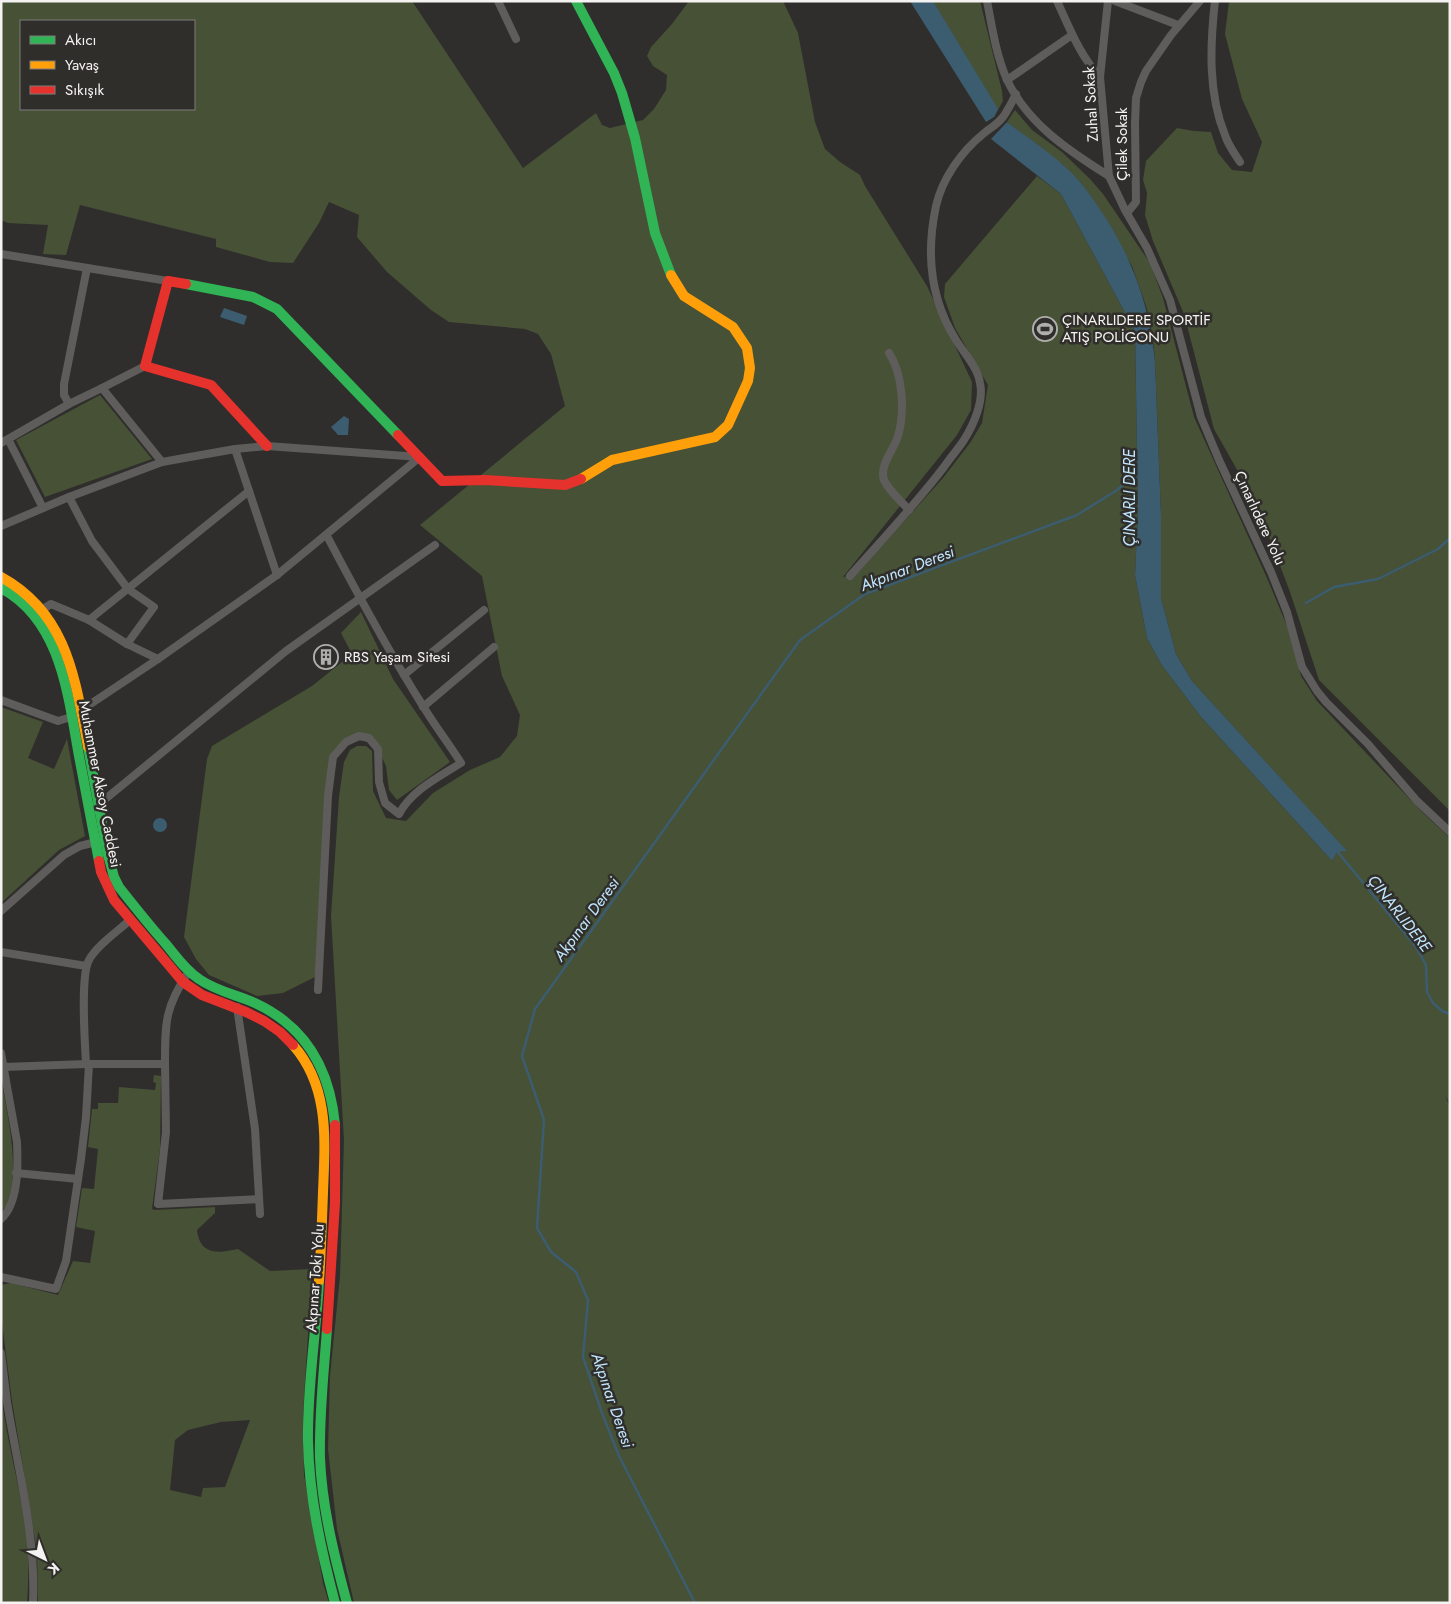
<svg xmlns="http://www.w3.org/2000/svg" width="1451" height="1604" viewBox="0 0 1451 1604" font-family="Jost,sans-serif">
	<style>
		.green { fill: #465136; fill-rule: evenodd }
		.water { fill: #3c5c70 }
		.lines { fill: none; stroke-linecap: round; stroke-linejoin: round }
		.stream { stroke: #3c5c70; stroke-width: 2.5 }
		.street { stroke: #5e5d5c; stroke-width: 8 }
		.fast { stroke: #30b455; stroke-width: 10 }
		.slow { stroke: #ff9f0a; stroke-width: 10 }
		.jam { stroke: #e5322d; stroke-width: 10 }
		.labels { text-anchor: middle; stroke-width: 5; stroke-linejoin: round; paint-order: stroke }
		.street-label { font-size: 15px; fill: #f5f3f2; stroke: #302e2b }
		.poi-label { font-size: 15px; fill: #f5f3f2; stroke: #302e2b; text-anchor: start }
		.water-label { font-size: 16px; font-style: italic; fill: #c1e6fe; stroke: #302e2b }
	</style>
	<rect width="100%" height="100%" fill="#2f2e2c"/>
	<!-- green -->
	<g class="green">
		<path d="M1 1H412L523 168 596 113 602 125 610 128 643 120 654 109 666 90 667 75 653 66 647 56 651 47 672 24 689 1H783L798 33 815 122 825 149 840 162 860 175 865 186 927 286 972 382 971 410 957 435 843 577 856 575 943 478 970 443 982 423 988 385 955 328 944 297 945 284 1037 176 1061 194 1135 331 1138 511 1135 575 1147 638 1161 664 1201 717 1332 861 1337 851H1346L1192 681 1176 654 1161 598V515L1155 362 1153 338 1147 309 1132 266 1081 183 1064 166 1007 122 1015 110 1032 130 1062 152 1090 179 1103 194 1150 263 1163 298 1194 417 1267 578 1287 626 1301 676 1317 701 1422 812 1450 838V1103L1445 1096 1450 1106V1603H354L337 1529 328 1449 330 1376 340 1276 344 1140 331 916 339 797 344 762 350 750 357 746H366L372 751 373 791 386 818 406 821 433 793 470 770 500 757 517 736 520 715 502 676 482 576 420 525 565 406 551 354 538 334 525 329 449 322 431 310 387 272 357 237 359 215 329 202 319 223 293 263 270 262 216 247V239L80 205 66 255 43 254 48 225 8 223 1 220ZM21 21H194V109H21Z"/>
		<path d="M924 1H980L1002 91 1003 101 994 117Z"/>
		<path d="M1229 1H1450V811L1319 680 1290 592 1257 505 1214 429 1184 314 1153 241 1145 215 1147 193 1143 180 1146 161 1177 128 1194 131 1211 132 1218 153 1232 170 1252 172 1262 142 1242 99 1225 34Z"/>
		<path d="M100 395 152 459 45 497 16 440Z"/>
		<path d="M361 612 393 679 450 762 397 800 389 790 386 766 378 749 359 736 333 757 319 975 283 993 257 996 209 975 196 959 184 937 207 759 212 746 312 686 352 654 341 633Z"/>
		<path d="M1 707 43 722 28 758 54 769 67 739 85 836 59 850 1 903Z"/>
		<path d="M154 1075 161 1076 160 1149 152 1209 155 1210 215 1207V1213L197 1230C200 1256 219 1253 238 1249L270 1271 312 1269 303 1415 304 1475 323 1583 329 1603H38L37 1551 12 1401 1 1315V1285L11 1283 58 1295 73 1261 90 1263 95 1231 76 1227 82 1188 94 1189 98 1149 88 1147 92 1109H98V1103H118L119 1087 155 1090 156 1083 153 1082ZM250 1420 225 1487 203 1488 201 1497 170 1490 175 1440 188 1430 221 1422Z"/>
		<path d="M1 1079C7 1112 25 1186 1 1213Z"/>
		<path d="M1 1393C6 1437 18 1479 25 1522 29 1548 29 1576 27 1603H1Z"/>
	</g>
	<!-- water -->
	<g class="water">
		<path d="M910 1H933L998 109 994 117 986 122Z"/>
		<path d="M1007 122C1032 141 1061 159 1081 183 1087 190 1092 198 1097 205 1130 252 1150 304 1155 362L1161 515V598L1176 654 1192 681 1347 851 1337 852 1332 861 1201 717 1161 664 1147 638 1135 575 1138 511 1135 331 1061 194 991 139Z"/>
		<path d="M224 308 247 316 244 325 220 317Z"/>
		<path d="M344 416 349 419 348 435H338L331 427Z"/>
		<circle cx="160" cy="825" r="7"/>
	</g>
	<g class="lines">
		<!-- stream -->
		<g class="stream">
			<path d="M1306 603 1334 587 1378 579 1438 549 1450 538"/>
			<path d="M1337 851 1416 947 1426 965 1427 992 1433 1003 1442 1011 1450 1014"/>
			<path d="M695 1603 619 1456 602 1413 583 1357 588 1300 576 1272 551 1252 537 1228 544 1120 522 1056 535 1009 800 640 865 594 1077 515 1117 490 1140 469"/>
		</g>
		<!-- street -->
		<g class="street">
			<path d="M498 1 516 39"/>
			<path d="M987 1C992 27 996 55 1007 80 1028 124 1069 151 1109 176"/>
			<path d="M1057 1C1069 27 1080 56 1100 77"/>
			<path d="M1108 1 1100 77 1109 176 1125 210 1147 248 1170 300 1201 417 1219 460 1271 572 1287 612 1302 667 1317 691 1326 702 1368 744 1417 801 1450 832"/>
			<path d="M1115 1 1178 25"/>
			<path d="M1215 1C1210 45 1208 94 1225 135 1228 145 1235 154 1240 162"/>
			<path d="M1007 80 1072 35"/>
			<path d="M1127 213 1136 202 1135 123 1136 98 1141 82 1146 71 1171 35 1200 1"/>
			<path d="M1 254 168 281"/>
			<path d="M87 268 64 384V395L69 404 102 388 162 462"/>
			<path d="M889 353C903 374 905 412 898 436 894 450 879 465 884 480 889 491 901 501 909 510"/>
			<path d="M102 388 145 366"/>
			<path d="M8 439 43 508"/>
			<path d="M1 443 69 404"/>
			<path d="M235 449 277 575"/>
			<path d="M69 497 92 541 128 589 154 607 127 644"/>
			<path d="M1 526 69 497 162 462 235 449 267 446 420 457"/>
			<path d="M850 576C882 540 915 505 944 467 950 458 958 449 964 440 974 424 984 401 980 383 978 368 964 353 956 340 930 299 926 253 936 206 942 179 961 152 983 134 990 128 997 125 1003 117 1008 110 1012 102 1016 94"/>
			<path d="M38 612 51 604 89 620 127 644 158 659 80 711"/>
			<path d="M89 620 249 491"/>
			<path d="M158 659 277 575 420 457"/>
			<path d="M404 675 484 610"/>
			<path d="M1 700 58 721 71 717"/>
			<path d="M423 707 494 647"/>
			<path d="M98 805 286 651 435 545"/>
			<path d="M1 911 64 855 80 846 100 841"/>
			<path d="M1 952 86 966"/>
			<path d="M318 990 328 796 333 757 346 742 359 736 369 738 378 749 379 782 385 803 399 814C412 790 439 777 461 763 449 744 435 726 423 706 388 651 357 593 327 536"/>
			<path d="M237 1007 255 1129 260 1214"/>
			<path d="M1 1053 17 1142C18 1164 19 1203 1 1219"/>
			<path d="M86 1064H165L166 1132 158 1204 259 1199"/>
			<path d="M165 1064C165 1022 165 1007 189 971"/>
			<path d="M4 1067 86 1064C85 1043 80 976 89 960 96 946 118 931 130 920"/>
			<path d="M16 1173 78 1179"/>
			<path d="M1 1277 56 1289 66 1261 81 1159 86 1117 89 1064"/>
			<path d="M1 1353C3 1369 5 1386 7 1402 18 1470 36 1534 33 1603"/>
		</g>
		<!-- fast -->
		<g class="fast">
			<path d="M576 1 614 73 622 93 635 138 655 233 671 275"/>
			<path d="M186 284 253 297 277 309 398 435"/>
			<path d="M1 588C61 620 68 695 79 756 86 791 92 826 99 861"/>
			<path d="M88 747 107 851 114 877 119 887C134 906 149 925 165 943 176 956 185 970 199 979 216 991 237 995 255 1003 307 1027 330 1070 335 1125"/>
			<path d="M319 1281C316 1334 307 1388 308 1441 309 1496 321 1550 335 1603"/>
			<path d="M327 1329C324 1371 319 1414 320 1458 322 1507 334 1555 347 1603"/>
		</g>
		<!-- slow -->
		<g class="slow">
			<path d="M581 479 612 460 715 437 728 425 748 381 750 368 747 348 733 327 684 296 671 275"/>
			<path d="M1 577C68 614 75 679 88 747"/>
			<path d="M293 1045C330 1087 325 1140 323 1192 322 1221 321 1251 319 1281"/>
		</g>
		<!-- jam -->
		<g class="jam">
			<path d="M186 284 168 281 145 366 211 385 267 446"/>
			<path d="M398 435 442 481 485 480 565 485 581 479"/>
			<path d="M99 861 101 872 114 900 183 982 202 995 246 1012 264 1021 280 1032 293 1045"/>
			<path d="M327 1329 335 1203V1125"/>
		</g>
	</g>
	<!-- icons -->
	<defs>
		<symbol id="stadium-ring" viewBox="-11 -11 22 22"><circle r="9.5" fill="#302e2b" stroke="#b0aead" stroke-width="1.5"/><path d="M0-5a6.5 5 0 1 0 0 10a6.5 5 0 1 0 0-10ZM-3.5-1.8h7v3.6h-7Z" fill="#b0aead"/></symbol>
		<symbol id="building-ring" viewBox="-11 -11 22 22"><circle r="9.5" fill="#302e2b" stroke="#b0aead" stroke-width="1.5"/><path d="M-4-6H4V6H1V3H-1V6H-4ZM-2.5-4.3h1.7v1.8h-1.7ZM.8-4.3h1.7v1.8H.8ZM-2.5-1h1.7V.8h-1.7ZM.8-1h1.7V.8H.8Z" fill="#b0aead"/></symbol>
	</defs>
	<g fill-rule="evenodd">
		<use href="#stadium-ring" x="1031" y="315" width="28" height="28"/>
		<use href="#building-ring" x="312" y="643" width="28" height="28"/>
	</g>
	<g class="labels">
		<!-- street labels -->
		<g class="street-label">
			<text transform="translate(1091 104) rotate(-93)" y="5">Zuhal Sokak</text>
			<text transform="translate(1122 144) rotate(-90)" y="5">Çilek Sokak</text>
			<text transform="translate(1260 518) rotate(65)" y="5">Çınarlıdere Yolu</text>
			<text transform="translate(100 784) rotate(79)" y="5">Muhammer Aksoy Caddesi</text>
			<text transform="translate(315 1278) rotate(-86)" y="5">Akpınar Toki Yolu</text>
		</g>
		<!-- poi labels -->
		<g class="poi-label">
			<text x="1062" y="325">ÇINARLIDERE SPORTİF<tspan x="1062" dy="17">ATIŞ POLİGONU</tspan></text>
			<text x="344" y="662">RBS Yaşam Sitesi</text>
		</g>
		<!-- water labels -->
		<g class="water-label">
			<text transform="translate(1129 498) rotate(-90)" y="6">ÇINARLI DERE</text>
			<text transform="translate(907 568) rotate(-21)" y="6">Akpınar Deresi</text>
			<text transform="translate(1400 913) rotate(52)" y="6">ÇINARLIDERE</text>
			<text transform="translate(586 919) rotate(-54)" y="6">Akpınar Deresi</text>
			<text transform="translate(613 1400) rotate(71)" y="6">Akpınar Deresi</text>
		</g>
	</g>
	<!-- border -->
	<rect width="1451" height="1604" fill="none" stroke="#f5f3f2" stroke-width="5"/>
	<!-- legend -->
	<rect x="20" y="20" width="175" height="90" fill="#302e2b" stroke="#7f7d7b"/>
	<rect x="30" y="36" width="25" height="8" fill="#30b455" stroke="#7f7d7b"/>
	<text x="65" y="45" font-size="15" fill="#f5f3f2">Akıcı</text>
	<rect x="30" y="61" width="25" height="8" fill="#ff9f0a" stroke="#7f7d7b"/>
	<text x="65" y="70" font-size="15" fill="#f5f3f2">Yavaş</text>
	<rect x="30" y="86" width="25" height="8" fill="#e5322d" stroke="#7f7d7b"/>
	<text x="65" y="95" font-size="15" fill="#f5f3f2">Sıkışık</text>
	<!-- north arrow -->
	<g transform="translate(45 1559) rotate(138)" stroke="#302e2b" stroke-width="4" paint-order="stroke">
	<path d="M0-4L9 19L0 12L-9 19Z" fill="#f5f3f2"/>
	<text y="-8" font-size="14" font-weight="bold" text-anchor="middle" fill="#f5f3f2">K</text>
	</g>
</svg>
